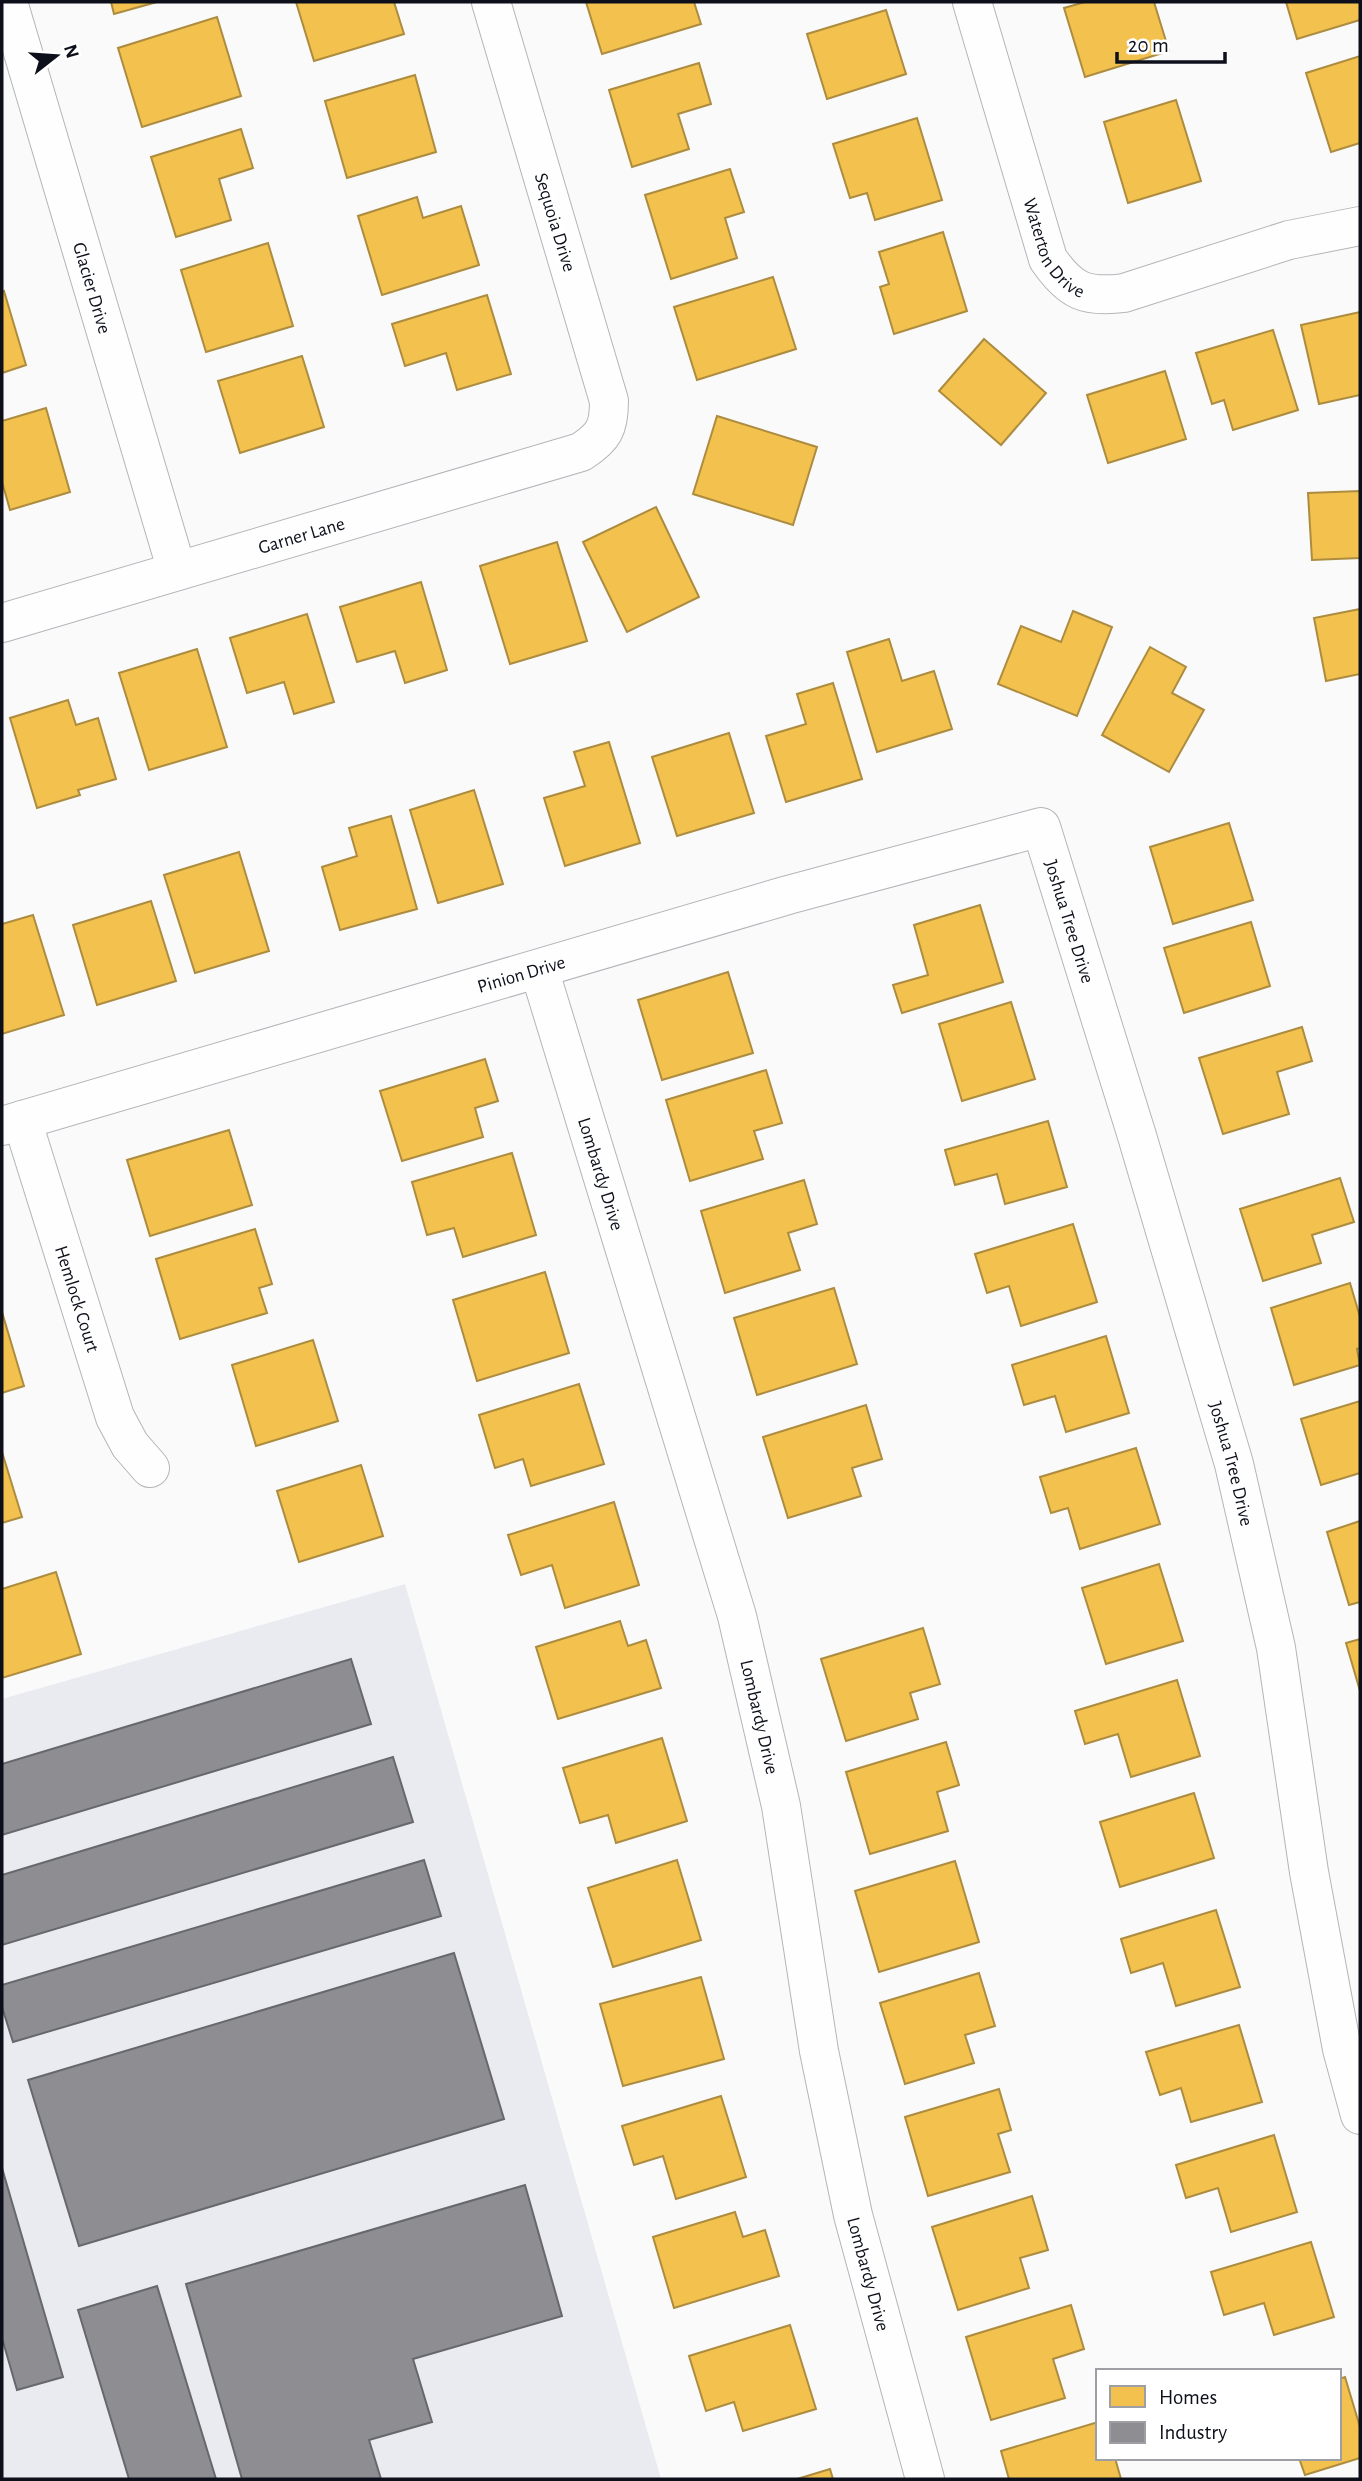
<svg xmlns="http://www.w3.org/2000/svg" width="1362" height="2481" viewBox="0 0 1362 2481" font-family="'Alegreya Sans',sans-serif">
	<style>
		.built { fill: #eaebf0 }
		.homes { fill: #f2c14e; stroke: #ad8c3f; stroke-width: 2 }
		.industry { fill: #8d8d92; stroke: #67686e; stroke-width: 2 }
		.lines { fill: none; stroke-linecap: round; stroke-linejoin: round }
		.minor-casing { stroke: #b3b5ba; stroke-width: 40 }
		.minor { stroke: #fefefe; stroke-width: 38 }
		.labels { text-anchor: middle; stroke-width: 7; stroke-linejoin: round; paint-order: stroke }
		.street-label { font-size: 19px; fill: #0d101b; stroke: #fff }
	</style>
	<rect width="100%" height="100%" fill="#fafafa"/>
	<!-- built -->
	<path class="built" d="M405 1584 661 2479H2V1699Z"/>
	<!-- homes -->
	<g class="homes">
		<path d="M111 2H157L114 14Z"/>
		<path d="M296 2H394L404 34 314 61Z"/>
		<path d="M586 2H694L701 24 602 54Z"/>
		<path d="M1085 2H1154L1169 51 1085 77 1064 8Z"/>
		<path d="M1286 2H1360V20L1297 39Z"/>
		<path d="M886 10 906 74 827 99 807 34Z"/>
		<path d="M217 17 241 96 142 127 118 48Z"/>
		<path d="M1360 56V143L1331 152 1306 73Z"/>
		<path d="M699 63 711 104 678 114 689 149 632 167 609 90Z"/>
		<path d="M415 75 436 152 347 178 325 101Z"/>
		<path d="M1176 100 1201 181 1128 203 1104 122Z"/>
		<path d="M917 118 942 200 875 220 867 193 850 198 833 144Z"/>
		<path d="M241 129 253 168 219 179 231 220 176 237 151 157Z"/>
		<path d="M730 169 744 212 725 218 737 258 671 279 645 195Z"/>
		<path d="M417 197 423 218 461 206 479 265 382 295 358 216Z"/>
		<path d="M943 232 967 311 894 334 880 287 889 284 879 252Z"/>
		<path d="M268 243 293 326 206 352 181 270Z"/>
		<path d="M773 277 796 349 697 380 674 307Z"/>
		<path d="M4 291 26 365 2 373V292Z"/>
		<path d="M487 295 511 374 457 390 446 353 405 366 392 324Z"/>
		<path d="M1360 312V395L1319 404 1301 325Z"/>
		<path d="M1273 330 1298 410 1233 430 1224 400 1212 404 1196 353Z"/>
		<path d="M984 339 1046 393 1001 445 939 391Z"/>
		<path d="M302 356 324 427 240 453 218 381Z"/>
		<path d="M1165 371 1186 439 1108 463 1087 395Z"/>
		<path d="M46 408 70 492 10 510 2 482V421Z"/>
		<path d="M717 416 817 447 793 525 693 494Z"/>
		<path d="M1360 491V558L1312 560 1308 493Z"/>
		<path d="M656 507 699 597 627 632 583 542Z"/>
		<path d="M557 542 587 641 510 664 480 566Z"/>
		<path d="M421 582 447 670 405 683 395 651 357 662 340 607Z"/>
		<path d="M1360 609V674L1326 681 1314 618Z"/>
		<path d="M1073 611 1112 627 1077 716 998 684 1021 626 1061 642Z"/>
		<path d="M307 614 334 702 294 714 284 682 247 693 230 638Z"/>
		<path d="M889 639 902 681 934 671 952 729 877 752 847 652Z"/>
		<path d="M1150 647 1186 667 1172 693 1204 710 1169 772 1102 735Z"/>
		<path d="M197 649 227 747 149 770 119 673Z"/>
		<path d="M833 683 862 779 786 802 766 736 806 724 797 694Z"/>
		<path d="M68 700 76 725 98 718 116 779 78 790 80 795 37 808 10 718Z"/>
		<path d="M729 733 754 813 677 836 652 757Z"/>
		<path d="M609 742 640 843 565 866 544 798 585 786 574 752Z"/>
		<path d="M474 790 503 884 438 903 410 810Z"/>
		<path d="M391 816 417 909 340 930 322 867 357 856 349 828Z"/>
		<path d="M1229 823 1253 900 1173 924 1150 847Z"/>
		<path d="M239 852 269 951 195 973 164 875Z"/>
		<path d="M151 901 176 981 97 1005 73 925Z"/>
		<path d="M980 905 1003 982 902 1013 893 985 928 975 914 925Z"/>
		<path d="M33 915 64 1015 2 1034V924Z"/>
		<path d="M1251 922 1270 986 1184 1013 1164 948Z"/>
		<path d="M728 972 753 1053 662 1080 638 1000Z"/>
		<path d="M1011 1002 1035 1079 962 1101 939 1024Z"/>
		<path d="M1302 1027 1312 1061 1277 1072 1289 1114 1223 1134 1199 1058Z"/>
		<path d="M485 1059 498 1101 475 1108 483 1137 402 1161 380 1091Z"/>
		<path d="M766 1070 782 1123 754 1131 763 1159 690 1181 666 1100Z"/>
		<path d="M1048 1121 1067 1187 1005 1204 997 1174 955 1185 945 1150Z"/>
		<path d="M229 1130 252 1205 150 1236 127 1160Z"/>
		<path d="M512 1153 536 1235 463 1257 454 1228 427 1235 412 1182Z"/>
		<path d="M1340 1178 1354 1222 1312 1235 1321 1263 1263 1281 1240 1209Z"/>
		<path d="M804 1180 817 1224 788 1233 800 1270 725 1293 701 1211Z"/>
		<path d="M1073 1224 1097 1302 1021 1326 1009 1286 987 1293 975 1254Z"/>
		<path d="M255 1229 272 1284 259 1288 267 1313 180 1339 156 1259Z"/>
		<path d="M545 1272 569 1353 477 1381 453 1300Z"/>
		<path d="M1350 1283 1360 1317V1348L1357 1349 1360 1365 1294 1385 1271 1308Z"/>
		<path d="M834 1288 857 1364 757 1395 734 1318Z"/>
		<path d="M2 1312 24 1386 2 1393Z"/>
		<path d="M1106 1336 1129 1413 1066 1432 1055 1396 1024 1405 1012 1365Z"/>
		<path d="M313 1340 338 1421 256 1446 232 1365Z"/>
		<path d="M579 1384 604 1464 531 1486 523 1459 495 1468 479 1415Z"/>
		<path d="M1360 1401V1473L1321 1485 1301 1419Z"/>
		<path d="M866 1405 882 1459 852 1468 861 1496 788 1518 763 1437Z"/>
		<path d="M1136 1448 1160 1524 1080 1549 1068 1508 1051 1513 1040 1477Z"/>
		<path d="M2 1452 22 1517 2 1523Z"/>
		<path d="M361 1465 383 1536 299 1562 277 1491Z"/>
		<path d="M614 1502 639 1585 565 1608 552 1565 521 1575 508 1535Z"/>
		<path d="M1360 1521V1602L1349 1605 1327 1532Z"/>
		<path d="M1159 1564 1183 1641 1106 1664 1082 1588Z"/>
		<path d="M56 1572 81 1654 2 1678V1589Z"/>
		<path d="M620 1621 628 1646 646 1640 661 1688 558 1719 536 1647Z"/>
		<path d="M923 1628 940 1684 910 1693 918 1719 846 1741 821 1659Z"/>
		<path d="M1360 1639V1691L1346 1643Z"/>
		<path d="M1177 1680 1200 1756 1131 1777 1118 1734 1085 1744 1075 1711Z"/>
		<path d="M662 1738 687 1821 616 1843 608 1815 580 1823 563 1768Z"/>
		<path d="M946 1742 959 1785 937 1792 948 1831 870 1854 846 1772Z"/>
		<path d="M1194 1793 1214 1858 1120 1887 1100 1822Z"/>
		<path d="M677 1860 701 1940 613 1967 588 1888Z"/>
		<path d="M955 1861 979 1942 879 1972 855 1891Z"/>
		<path d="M1216 1910 1240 1987 1176 2006 1163 1963 1131 1973 1121 1939Z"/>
		<path d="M979 1973 995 2026 965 2035 974 2063 905 2084 880 2003Z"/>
		<path d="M701 1977 724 2059 623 2086 600 2004Z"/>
		<path d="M1239 2025 1262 2102 1191 2122 1181 2088 1160 2095 1146 2052Z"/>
		<path d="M999 2089 1011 2130 998 2134 1010 2172 928 2196 905 2117Z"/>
		<path d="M721 2096 746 2177 676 2199 663 2156 634 2165 622 2126Z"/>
		<path d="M1274 2135 1297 2212 1231 2232 1218 2188 1186 2198 1176 2165Z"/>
		<path d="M1032 2196 1048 2250 1020 2258 1029 2288 958 2310 932 2227Z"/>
		<path d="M735 2212 743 2237 765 2230 779 2276 674 2308 653 2237Z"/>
		<path d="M1311 2242 1334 2317 1274 2335 1264 2303 1224 2315 1211 2272Z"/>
		<path d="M1071 2305 1084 2349 1053 2359 1065 2398 991 2420 966 2337Z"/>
		<path d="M790 2325 816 2409 743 2431 734 2402 706 2411 689 2356Z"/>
		<path d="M1345 2377 1360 2427V2458L1305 2475 1299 2458H1339V2379Z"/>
		<path d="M1098 2422V2458H1115L1121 2479H1009L1001 2451Z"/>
		<path d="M830 2469 833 2479H797Z"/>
	</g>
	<!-- industry -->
	<g class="industry">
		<path d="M351 1659 371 1724 2 1835V1764Z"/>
		<path d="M393 1757 413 1822 2 1945V1875Z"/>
		<path d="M424 1860 441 1916 13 2042 2 2007V1985Z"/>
		<path d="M454 1953 504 2119 79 2246 28 2080Z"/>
		<path d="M2 2168 63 2377 17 2390 2 2338Z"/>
		<path d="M525 2185 562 2316 413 2359 432 2422 369 2440 381 2479H242L186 2284Z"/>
		<path d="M157 2286 216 2479H129L78 2310Z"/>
	</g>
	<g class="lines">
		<defs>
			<g id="minor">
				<path id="s1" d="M8 2 177 571"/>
				<path id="s2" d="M972 2 1048 259C1070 291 1085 298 1124 293L1289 240 1360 226"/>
				<path id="s3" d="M2 623 581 452C604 437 609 428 609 401L491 2"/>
				<path id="s4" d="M539 969 737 1616 781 1806 819 2051 853 2215 925 2479"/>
				<path id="s5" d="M22 1120 115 1417 130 1445 150 1468"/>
				<path id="s6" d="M2 1126 788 895 1041 827 1137 1136 1234 1464 1276 1648 1309 1872 1342 2049 1360 2115"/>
			</g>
		</defs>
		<!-- minor casing -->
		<use href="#minor" class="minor-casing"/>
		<!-- minor -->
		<use href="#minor" class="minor"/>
	</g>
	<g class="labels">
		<!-- street labels -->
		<g class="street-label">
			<text transform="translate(556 222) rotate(73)" y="7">Sequoia Drive</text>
			<text dy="7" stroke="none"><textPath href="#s2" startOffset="261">Waterton Drive</textPath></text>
			<text dy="7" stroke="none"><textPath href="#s1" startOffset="298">Glacier Drive</textPath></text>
			<text dy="7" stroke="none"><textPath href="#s3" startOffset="312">Garner Lane</textPath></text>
			<text dy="7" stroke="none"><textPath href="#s6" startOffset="1180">Joshua Tree Drive</textPath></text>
			<text dy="7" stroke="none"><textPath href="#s6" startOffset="541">Pinion Drive</textPath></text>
			<text dy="7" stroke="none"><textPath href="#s4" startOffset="214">Lombardy Drive</textPath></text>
			<text dy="7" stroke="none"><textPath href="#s5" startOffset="187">Hemlock Court</textPath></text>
			<text dy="7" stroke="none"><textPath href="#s6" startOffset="1746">Joshua Tree Drive</textPath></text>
			<text dy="7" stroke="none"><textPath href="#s4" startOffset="780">Lombardy Drive</textPath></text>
			<text dy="7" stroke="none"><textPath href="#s4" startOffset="1348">Lombardy Drive</textPath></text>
		</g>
	</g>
	<!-- border -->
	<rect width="1362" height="2481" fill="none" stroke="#0d101b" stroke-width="7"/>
	<!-- legend -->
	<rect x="1096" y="2369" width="245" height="91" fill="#ffffff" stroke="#9e9fa4" stroke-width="2"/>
	<rect x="1110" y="2386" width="35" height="21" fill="#f2c14e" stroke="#9e9fa4" stroke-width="2"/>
	<text x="1159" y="2404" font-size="21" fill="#0d101b">Homes</text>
	<rect x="1110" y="2422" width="35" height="21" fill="#8d8d92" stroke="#9e9fa4" stroke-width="2"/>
	<text x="1159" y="2439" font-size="21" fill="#0d101b">Industry</text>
	<!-- north arrow -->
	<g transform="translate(56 56) rotate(73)" stroke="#ffffff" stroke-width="5" paint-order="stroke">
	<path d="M0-5L12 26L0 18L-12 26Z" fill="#0d101b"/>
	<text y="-10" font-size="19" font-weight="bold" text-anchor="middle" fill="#0d101b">N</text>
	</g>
	<!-- scale -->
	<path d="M1117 52v10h108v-10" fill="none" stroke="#0d101b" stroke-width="3.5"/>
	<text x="1128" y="52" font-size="21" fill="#0d101b" stroke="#ffffff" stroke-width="5" paint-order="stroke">20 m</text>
</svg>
